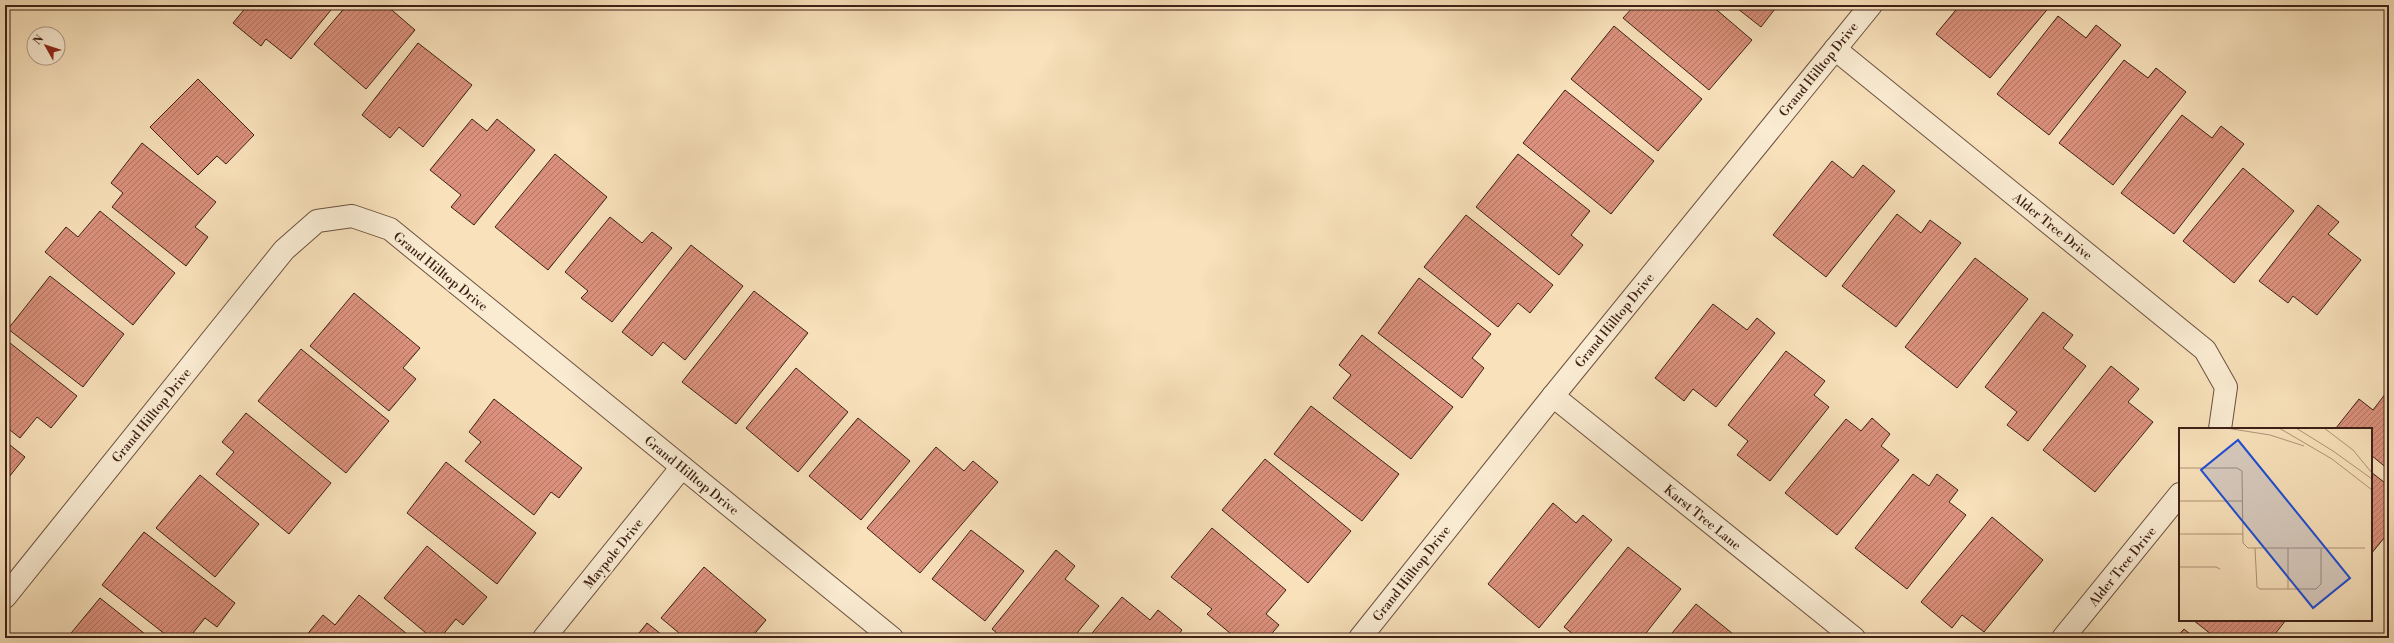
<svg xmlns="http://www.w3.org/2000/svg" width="2394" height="643" viewBox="0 0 2394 643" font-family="'Libre Bodoni',serif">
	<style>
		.building { fill: url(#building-hatch); stroke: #3e2116 }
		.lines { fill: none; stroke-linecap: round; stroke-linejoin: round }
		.minor-casing { stroke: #6c513f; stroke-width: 24 }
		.minor { stroke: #faecd3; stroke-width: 22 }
		.labels { text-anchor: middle; stroke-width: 3.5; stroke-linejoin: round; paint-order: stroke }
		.street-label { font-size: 13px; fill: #3e2116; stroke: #faecd3 }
		.inset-road { fill: none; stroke: #ae9479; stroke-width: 1 }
		.view { fill: #1d4ed8; fill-opacity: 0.15; stroke: #1d4ed8; stroke-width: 2 }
		.inset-edge { fill: none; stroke: #3e2116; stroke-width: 2 }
	</style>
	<defs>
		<pattern id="building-hatch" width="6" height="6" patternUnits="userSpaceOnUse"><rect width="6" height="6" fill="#db917d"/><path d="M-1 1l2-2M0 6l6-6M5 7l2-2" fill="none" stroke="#b37665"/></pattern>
	</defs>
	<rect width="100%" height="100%" fill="#f8e1bb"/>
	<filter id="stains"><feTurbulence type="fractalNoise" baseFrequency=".005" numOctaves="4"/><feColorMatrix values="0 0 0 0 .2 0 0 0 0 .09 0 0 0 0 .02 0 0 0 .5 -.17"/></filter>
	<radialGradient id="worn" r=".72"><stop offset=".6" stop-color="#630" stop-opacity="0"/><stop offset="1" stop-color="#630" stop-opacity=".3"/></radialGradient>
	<!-- building -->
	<g class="building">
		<path d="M248 5H335L291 59 266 39 261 46 233 23Z"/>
		<path d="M347 5H386L415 30 366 89 314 44Z"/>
		<path d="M1635 5H1711L1752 40 1709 90 1623 18Z"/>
		<path d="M1733 5H1778L1761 27Z"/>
		<path d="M1960 5H2051L1990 78 1936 34Z"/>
		<path d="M2058 16 2086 38 2096 25 2121 45 2049 135 1997 94Z"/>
		<path d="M1614 26 1702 99 1658 151 1571 79Z"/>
		<path d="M418 43 472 85 423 147 399 127 390 138 362 115Z"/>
		<path d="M2124 60 2148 78 2156 68 2186 92 2113 185 2059 143Z"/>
		<path d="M198 79 254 135 226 164 217 156 198 175 150 127Z"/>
		<path d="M1565 90 1654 161 1611 214 1523 143Z"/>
		<path d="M2182 115 2212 138 2221 126 2244 144 2174 234 2121 193Z"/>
		<path d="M472 119 487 131 497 119 535 150 474 225 451 207 461 195 430 170Z"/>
		<path d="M142 143 216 202 195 227 208 237 186 266 112 207 123 193 111 183Z"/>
		<path d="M555 154 607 197 548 270 495 227Z"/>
		<path d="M1518 154 1590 211 1571 235 1583 245 1559 275 1476 207Z"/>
		<path d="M1832 161 1853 178 1863 165 1895 191 1826 277 1773 235Z"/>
		<path d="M2243 168 2294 211 2234 283 2183 241Z"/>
		<path d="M2318 205 2339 222 2328 234 2361 260 2317 315 2293 296 2288 303 2259 281Z"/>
		<path d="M100 211 175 273 133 325 45 252 66 227 78 237Z"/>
		<path d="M1897 214 1921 233 1930 220 1961 243 1896 327 1842 286Z"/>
		<path d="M1466 215 1553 285 1530 313 1518 303 1498 327 1424 267Z"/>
		<path d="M610 217 642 243 652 232 672 248 612 322 581 298 588 291 565 272Z"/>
		<path d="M691 245 743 286 685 360 663 342 652 356 622 332Z"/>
		<path d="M1975 258 2028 299 1957 388 1905 347Z"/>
		<path d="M50 276 124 334 83 387 8 329Z"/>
		<path d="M1419 278 1491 334 1472 358 1484 368 1462 398 1378 333Z"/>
		<path d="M754 291 808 333 736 424 682 382Z"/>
		<path d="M354 293 420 348 403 368 416 379 389 411 310 346Z"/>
		<path d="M1713 304 1747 330 1757 318 1775 333 1716 407 1693 389 1684 401 1655 378Z"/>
		<path d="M2043 312 2073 335 2063 348 2086 366 2028 441 2007 425 2017 412 1985 387Z"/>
		<path d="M1362 335 1453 407 1411 459 1333 398 1351 375 1339 365Z"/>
		<path d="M5 339 77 396 51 428 37 417 20 438 5 426Z"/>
		<path d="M301 349 389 421 346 473 258 401Z"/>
		<path d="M1786 351 1825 381 1814 395 1829 407 1770 481 1737 455 1748 441 1728 425Z"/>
		<path d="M2111 366 2139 389 2128 402 2153 422 2095 492 2043 450Z"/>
		<path d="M796 368 848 412 798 472 746 428Z"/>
		<path d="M2389 389V470L2371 455V429L2336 428 2359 399 2373 410Z"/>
		<path d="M494 399 582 468 559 498 551 492 534 515 465 461 481 442 469 432Z"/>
		<path d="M1311 406 1399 474 1362 521 1274 454Z"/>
		<path d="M246 413 331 483 289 534 216 474 234 452 222 442Z"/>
		<path d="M858 418 910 461 861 520 809 476Z"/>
		<path d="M1872 418 1890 434 1881 446 1899 460 1837 535 1785 493 1846 419 1861 431Z"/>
		<path d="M5 441 25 457 5 482Z"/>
		<path d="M936 447 964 471 973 461 998 482 920 573 867 528Z"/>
		<path d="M1265 459 1351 531 1308 583 1222 510Z"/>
		<path d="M446 462 536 533 497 584 407 513Z"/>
		<path d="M2371 472 2389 486V532L2371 554Z"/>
		<path d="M1913 474 1929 486 1937 474 1958 490 1949 502 1966 515 1907 589 1855 548Z"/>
		<path d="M200 475 259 524 215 577 156 528Z"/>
		<path d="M1553 503 1576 523 1583 515 1612 540 1539 628 1488 584Z"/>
		<path d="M1992 517 2043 560 1984 632 1962 615 1952 628 1921 602Z"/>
		<path d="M1212 528 1286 590 1266 614 1279 625 1268 638H1236L1207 614 1212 609 1171 577Z"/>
		<path d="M971 530 1024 571 985 621 932 579Z"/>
		<path d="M144 532 235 603 217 627 205 618 189 638H170L102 585Z"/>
		<path d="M427 546 487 597 463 625 456 619 440 638H432L384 598Z"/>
		<path d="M1628 547 1681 589 1642 638H1578L1564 627Z"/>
		<path d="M1056 550 1075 566 1065 579 1099 606 1073 638H1003L992 629Z"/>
		<path d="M704 567 766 620 751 638H685L661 618Z"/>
		<path d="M359 595 412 638 305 637 323 615 335 625Z"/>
		<path d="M1122 597 1150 620 1158 610 1182 630 1176 638H1088Z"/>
		<path d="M100 598 150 638H67Z"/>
		<path d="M1696 604 1738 638H1668Z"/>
		<path d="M2193 620H2286L2275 634 2280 638H2216Z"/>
		<path d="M647 623 666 638H635Z"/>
		<path d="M2184 629 2195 638H2176Z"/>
	</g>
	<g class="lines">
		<defs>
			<g id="minor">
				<path d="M1835 49 2205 350 2226 387 2220 429"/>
				<path d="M1553 396 1854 638"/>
				<path d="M5 597 284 250 317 221 352 216 390 229 892 638"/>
				<path d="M544 638 682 467"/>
				<path d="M1360 638 1553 396 1871 5"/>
				<path d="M2063 638 2180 494"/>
			</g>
		</defs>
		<!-- minor casing -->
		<use href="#minor" class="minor-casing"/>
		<!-- minor -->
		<use href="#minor" class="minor"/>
	</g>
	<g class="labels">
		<!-- street labels -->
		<g class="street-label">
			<text transform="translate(1818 69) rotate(-51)" y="5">Grand Hilltop Drive</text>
			<text transform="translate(2053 226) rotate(39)" y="5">Alder Tree Drive</text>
			<text transform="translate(441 271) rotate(39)" y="5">Grand Hilltop Drive</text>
			<text transform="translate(1614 320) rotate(-51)" y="5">Grand Hilltop Drive</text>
			<text transform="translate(151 415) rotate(-51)" y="5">Grand Hilltop Drive</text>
			<text transform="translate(692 475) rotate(39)" y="5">Grand Hilltop Drive</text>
			<text transform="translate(1703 517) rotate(39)" y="5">Karst Tree Lane</text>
			<text transform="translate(613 553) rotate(-51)" y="5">Maypole Drive</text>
			<text transform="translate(2122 566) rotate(-51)" y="5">Alder Tree Drive</text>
			<text transform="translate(1411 573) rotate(-52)" y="5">Grand Hilltop Drive</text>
		</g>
	</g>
	<!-- overview -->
	<g transform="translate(2179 428)">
		<rect width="193" height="193" fill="#f8e1bb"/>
		<path class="inset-road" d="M47 0 91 7 125 18M100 0 153 31 193 62M117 0 154 23 193 51M145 0 174 22 193 45M0 40H58L63 43 64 115 69 120H186M0 73H64M0 106H64M76 120 78 159 81 161H137L142 156V120M109 120V161M0 139H37L41 141"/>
		<path class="view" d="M59 12 171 150 134 180 22 42Z"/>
		<rect width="193" height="193" class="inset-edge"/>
	</g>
	<!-- margin -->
	<rect width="2394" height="643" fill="none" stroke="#f8e1bb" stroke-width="20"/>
	<rect x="6" y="6" width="2382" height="631" fill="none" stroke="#3e2116" stroke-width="2"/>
	<rect x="10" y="10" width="2374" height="623" fill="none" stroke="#3e2116"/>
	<!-- north arrow -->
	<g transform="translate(46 46) rotate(309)"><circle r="19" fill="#faecd3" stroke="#af9b87"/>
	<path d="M0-3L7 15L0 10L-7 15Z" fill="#8f2418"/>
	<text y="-6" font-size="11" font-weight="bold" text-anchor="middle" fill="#3e2116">N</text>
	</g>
	<rect width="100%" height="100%" filter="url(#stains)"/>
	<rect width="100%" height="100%" fill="url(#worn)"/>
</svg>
